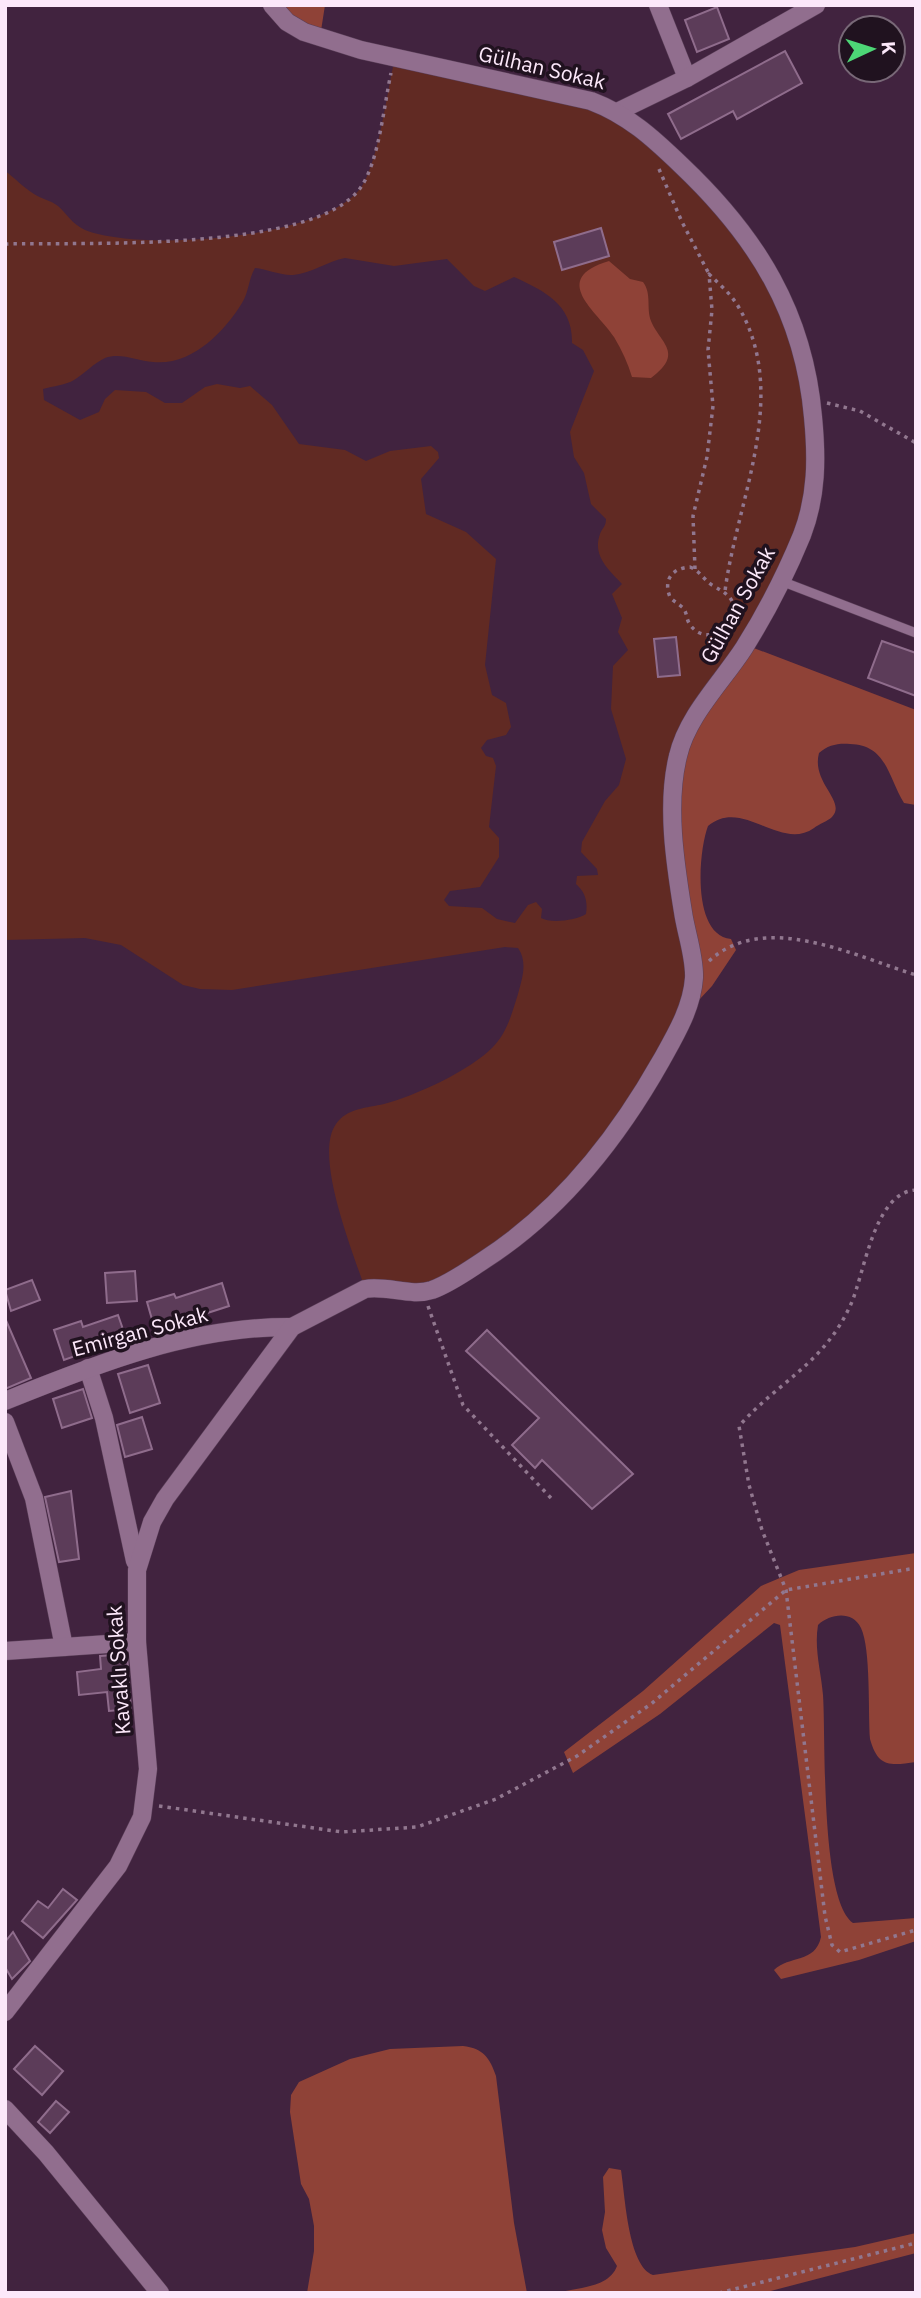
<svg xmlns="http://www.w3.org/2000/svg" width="921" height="2298" viewBox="0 0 921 2298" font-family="'IBM Plex Sans',sans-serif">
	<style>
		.green { fill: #612a23; fill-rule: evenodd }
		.forest { fill: #8f4237 }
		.building { fill: #5c3c59; stroke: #8f6c8c; stroke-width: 2 }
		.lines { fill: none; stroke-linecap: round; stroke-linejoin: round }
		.lane-casing { stroke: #5a3f58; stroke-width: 10 }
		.street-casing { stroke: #5a3f58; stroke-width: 19 }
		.path { stroke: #91778f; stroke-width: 3.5; stroke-dasharray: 3.5 5; stroke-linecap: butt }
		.lane { stroke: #916e8e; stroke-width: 9 }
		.street { stroke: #916e8e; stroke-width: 18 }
		.labels { text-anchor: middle; stroke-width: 7; stroke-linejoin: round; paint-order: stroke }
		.street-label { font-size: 21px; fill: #fce8fa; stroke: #20121f }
	</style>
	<rect width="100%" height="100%" fill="#41233f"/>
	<!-- green -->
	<path class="green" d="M395 58 591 101 670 155 773 277 812 399 802 535 697 714 694 973 667 1051 563 1194 430 1290 365 1289C354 1254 313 1156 336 1124 347 1108 367 1108 384 1104 415 1096 471 1070 493 1047 507 1033 512 1013 518 994 522 979 528 962 518 948L505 947 232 990 200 989 183 985 121 945 85 938 5 940V171C15 178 24 188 34 194 42 199 50 200 58 206 67 214 72 224 85 230 140 252 327 240 362 186 379 159 387 91 395 58ZM345 258 394 266 447 259 474 286 485 291 514 277C545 291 573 305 572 343L583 350 594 371 570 432 574 457 584 473 591 504 606 519C606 527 602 528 600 534 592 556 609 570 622 584L612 594 622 618 618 632 628 650 613 666 611 709 626 759 619 785 605 801 582 842 581 852 597 869 598 875 577 876 576 884C585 892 588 901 586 914 577 920 551 924 541 918L542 909 536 902 528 905 515 923 497 919 482 908 449 906 444 900 450 891 480 887 499 857V838L489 827 496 766 493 758 486 756 481 748 487 740 506 735 511 727 506 703 492 695 485 665 496 559 466 532 426 514 421 479 439 458 438 452 431 446 390 451 366 461 345 450 299 444 272 405 250 386 240 388 217 384 205 387 182 403H165L146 392 115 390 105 399 99 412 80 420 44 400 43 389C53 386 66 385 74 380 84 374 94 363 105 358 121 352 137 361 153 362 192 366 224 332 242 303 249 292 248 280 255 268 267 269 282 276 293 275 310 274 328 261 345 258Z"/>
	<!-- forest -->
	<g class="forest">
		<path d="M272 5H325L320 37Z"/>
		<path d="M609 261 630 279 643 282C652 294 646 308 651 321 660 343 685 353 651 378L632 377C628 364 622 350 614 337 598 312 548 279 609 261Z"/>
		<path d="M746 645 916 710V805L904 803C888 777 887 745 850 744 838 743 828 745 819 753 811 783 847 801 832 817 828 821 819 824 814 828 780 852 743 797 708 826 698 853 692 935 731 939L736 950 712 986 685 1015 693 991 675 768Z"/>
		<path d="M916 1553V1762C889 1766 878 1767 870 1739 868 1713 871 1649 861 1628 852 1610 830 1614 818 1625 814 1649 821 1671 823 1695 826 1738 820 1899 853 1923L916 1918V1941L859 1960 781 1979 774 1970C789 1955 815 1964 821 1937L780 1625 774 1623 660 1714 573 1773 564 1752 643 1691 761 1586 799 1570Z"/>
		<path d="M463 2046C483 2048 490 2058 496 2076L514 2223 527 2293H307L314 2251V2226L309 2199 301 2184 290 2112 291 2095 299 2082 350 2059 390 2049Z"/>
		<path d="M609 2168 621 2170C625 2195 628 2266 653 2275L855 2247 916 2233V2253L763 2293H558C578 2287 609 2288 617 2266L606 2248 602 2230 605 2212 603 2177Z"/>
	</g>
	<!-- building -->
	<g class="building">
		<path d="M717 7 729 39 697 52 685 20Z"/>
		<path d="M785 51 802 83 737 119 733 111 681 139 668 114Z"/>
		<path d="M601 228 609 256 562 270 554 242Z"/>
		<path d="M676 637 680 675 658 677 654 639Z"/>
		<path d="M882 641 916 653V696L868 678Z"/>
		<path d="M135 1271 137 1301 107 1303 105 1273Z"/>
		<path d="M32 1280 40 1300 11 1311 5 1290Z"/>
		<path d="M222 1283 229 1306 155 1330 147 1302 174 1294 176 1298Z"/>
		<path d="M118 1315 126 1338 64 1360 54 1330 81 1321 83 1327Z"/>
		<path d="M5 1318 31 1378 5 1389Z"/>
		<path d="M487 1330 633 1474 592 1509 542 1460 535 1468 512 1445 539 1418 466 1351Z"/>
		<path d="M148 1365 160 1403 130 1413 118 1374Z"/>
		<path d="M83 1389 92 1418 62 1428 53 1399Z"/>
		<path d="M142 1417 152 1449 125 1457 117 1425Z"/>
		<path d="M71 1491 79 1559 59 1562 45 1497Z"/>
		<path d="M127 1654 131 1709 109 1711 107 1692 79 1695 77 1672 101 1669 100 1656Z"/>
		<path d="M63 1889 77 1900 43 1938 22 1921 38 1901 48 1908Z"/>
		<path d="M13 1932 30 1961 12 1979 5 1967V1942Z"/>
		<path d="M35 2046 63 2071 42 2095 14 2069Z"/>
		<path d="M56 2101 69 2112 50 2133 38 2122Z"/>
	</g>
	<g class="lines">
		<defs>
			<path id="lane" d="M781 581 916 633"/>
			<g id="street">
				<path d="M658 5 687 78"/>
				<path d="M619 111 687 78 816 5"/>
				<path d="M88 1368 104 1418 135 1561"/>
				<path d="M5 1401C96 1364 192 1326 292 1327"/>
				<path d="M5 1422 34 1498 64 1647"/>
				<path d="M5 1651 137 1642"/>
				<path d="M5 2012 118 1866 142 1817 148 1769 137 1642V1570L152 1522 165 1499 292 1327 365 1289C387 1285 411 1297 432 1290 451 1283 467 1271 484 1260 560 1211 617 1139 661 1061 675 1036 692 1008 694 978 695 957 686 933 683 912 675 863 666 804 678 756 687 716 722 682 744 648 766 613 786 574 802 535 817 496 817 458 813 417 804 313 757 237 681 165 653 138 628 115 591 101L361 50 304 32 287 22 272 5"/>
				<path d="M5 2109 46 2153 160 2293"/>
			</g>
		</defs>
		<!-- lane casing -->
		<use href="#lane" class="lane-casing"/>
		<!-- street casing -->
		<use href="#street" class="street-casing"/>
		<!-- path -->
		<g class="path">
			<path d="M659 169 682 222 709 274"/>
			<path d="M5 244C83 242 316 253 361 187 379 161 384 105 391 73"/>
			<path d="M827 403 860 411 916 443"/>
			<path d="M690 567C700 571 703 579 712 585 727 594 737 598 733 619 724 636 700 642 689 623 686 618 687 611 682 607 678 603 674 602 670 597 663 580 672 568 690 567Z"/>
			<path d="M695 569 693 516 707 457 713 406 708 350 712 310 709 274C719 284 731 294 738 306 791 395 737 499 725 591"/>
			<path d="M709 961C765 910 854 956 916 975"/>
			<path d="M916 1190C874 1192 865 1272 851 1304 824 1364 780 1380 739 1426L749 1485 762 1530 786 1590 825 1916 832 1945 840 1952 916 1930"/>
			<path d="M428 1306 463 1405 551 1498"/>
			<path d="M159 1806 342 1832 417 1827 496 1799 577 1756 651 1704 786 1590 916 1568"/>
			<path d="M719 2293 916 2243"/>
		</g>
		<!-- lane -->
		<use href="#lane" class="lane"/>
		<!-- street -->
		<use href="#street" class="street"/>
	</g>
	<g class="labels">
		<!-- street labels -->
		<g class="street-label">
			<text transform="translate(542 68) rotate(13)" y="7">Gülhan Sokak</text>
			<text transform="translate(738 605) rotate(-61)" y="7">Gülhan Sokak</text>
			<text transform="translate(140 1332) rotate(-15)" y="7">Emirgan Sokak</text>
			<text transform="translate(119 1670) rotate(-94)" y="7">Kavaklı Sokak</text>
		</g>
	</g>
	<!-- border -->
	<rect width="921" height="2298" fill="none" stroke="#fce8fa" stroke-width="14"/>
	<!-- north arrow -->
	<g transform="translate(872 49) rotate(86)"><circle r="33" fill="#20121f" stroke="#786877" stroke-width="2"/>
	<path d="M0-5L12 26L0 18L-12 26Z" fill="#4dd676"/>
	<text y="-10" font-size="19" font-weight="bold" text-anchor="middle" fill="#fce8fa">K</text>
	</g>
</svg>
